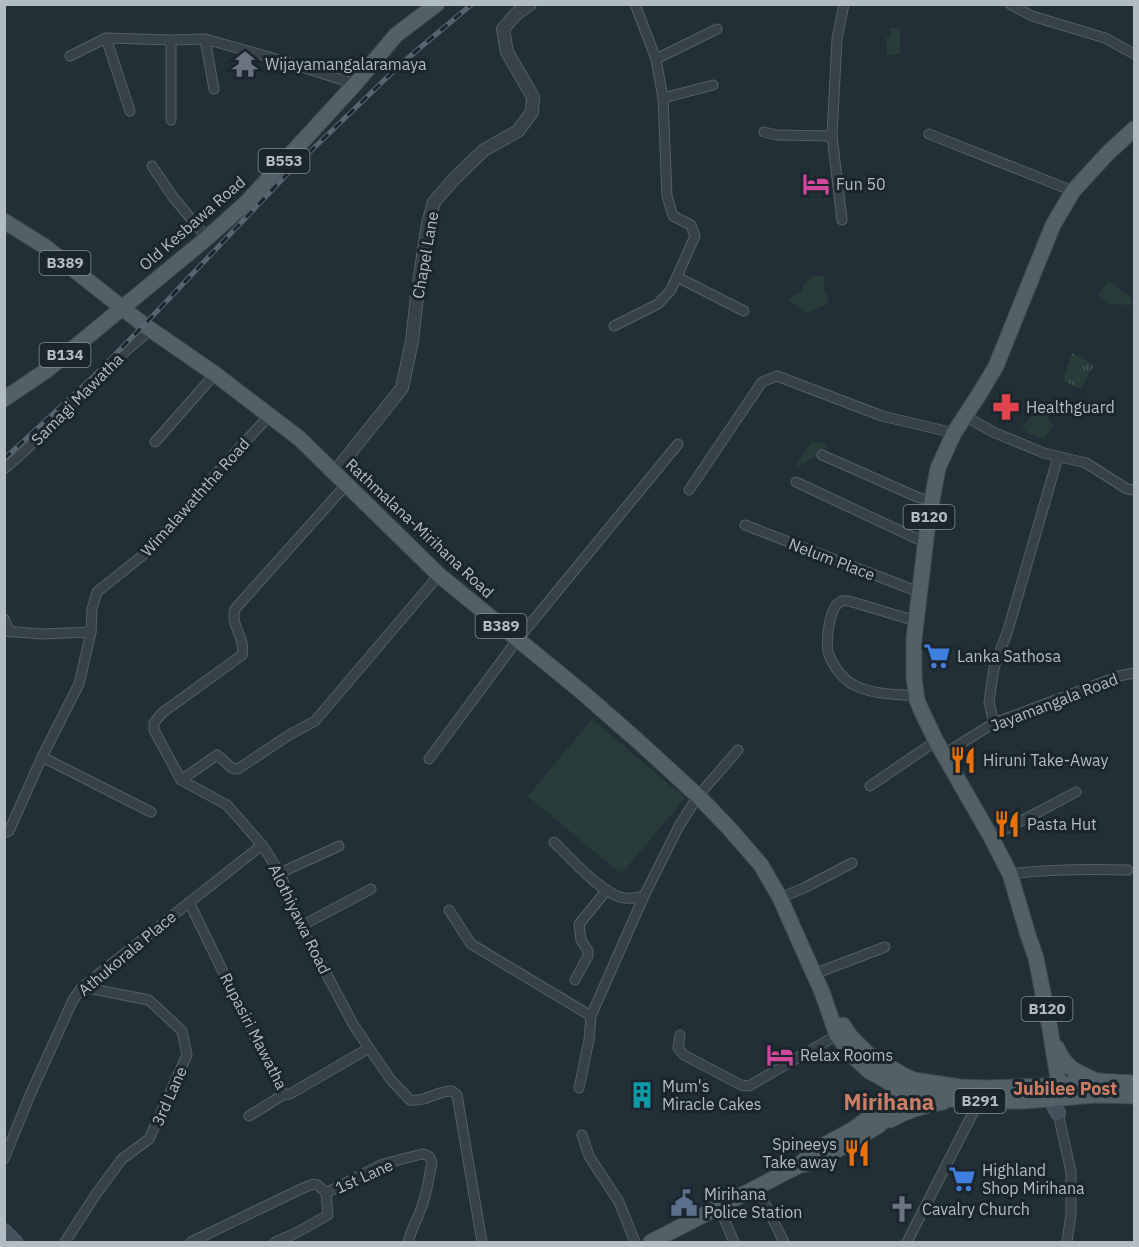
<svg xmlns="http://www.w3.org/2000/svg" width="1139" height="1247" viewBox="0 0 1139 1247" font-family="'IBM Plex Sans',sans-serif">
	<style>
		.grass { fill: #283d3a }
		.park { fill: url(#park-tufts) }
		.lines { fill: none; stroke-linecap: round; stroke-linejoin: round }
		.minor-casing { stroke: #545f66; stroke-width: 11 }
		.tertiary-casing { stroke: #545f66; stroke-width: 14 }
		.secondary-casing { stroke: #545f66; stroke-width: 16 }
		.primary-casing { stroke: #3f4a51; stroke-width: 17 }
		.minor { stroke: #364148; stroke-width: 9 }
		.tertiary { stroke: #364148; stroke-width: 12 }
		.secondary { stroke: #44515b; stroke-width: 14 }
		.primary { stroke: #546068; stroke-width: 15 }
		.rail-casing { stroke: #58656f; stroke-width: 5 }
		.rail { stroke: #1b252d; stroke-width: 3; stroke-dasharray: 9; stroke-linecap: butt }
		.labels { text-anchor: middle; stroke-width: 6; stroke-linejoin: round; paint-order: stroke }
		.shield { fill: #1b252d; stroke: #848f97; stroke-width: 1.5 }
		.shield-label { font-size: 15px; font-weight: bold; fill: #b1bcc4 }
		.poi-label { font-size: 16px; fill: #b1bcc4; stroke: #1b252d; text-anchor: start }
		.street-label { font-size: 16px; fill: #b1bcc4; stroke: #1b252d }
		.neighbourhood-label { font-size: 18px; font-weight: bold; fill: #cc7e64; stroke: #1b252d }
		.district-label { font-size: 22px; font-weight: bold; fill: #cc7e64; stroke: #1b252d }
	</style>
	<defs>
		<pattern id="park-tufts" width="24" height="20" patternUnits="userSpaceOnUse" patternTransform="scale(1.5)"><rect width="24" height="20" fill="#283d3a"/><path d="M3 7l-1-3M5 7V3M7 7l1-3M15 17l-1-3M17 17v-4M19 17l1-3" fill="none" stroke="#455755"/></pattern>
	</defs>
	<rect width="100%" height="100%" fill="#222f37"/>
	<!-- grass -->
	<g class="grass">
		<path d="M890 28H900V54L887 56 886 38 891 37Z"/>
		<path d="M812 276H824V290L829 303 807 313 788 299 801 291 805 283Z"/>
		<path d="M1108 280 1130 297 1133 305 1109 304 1098 296Z"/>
		<path d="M1045 412 1053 426 1044 439 1029 434 1022 427 1032 416Z"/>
		<path d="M812 441 828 444C821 455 808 460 797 467H795Z"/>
		<path d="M592 719 685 798 621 874 528 796Z"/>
	</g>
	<!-- park -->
	<path class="park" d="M1072 353 1094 365 1080 389 1063 380Z"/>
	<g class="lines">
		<defs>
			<g id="minor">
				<path d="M1010 4 1032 16 1105 38 1134 54"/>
				<path d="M106 38 130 111"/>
				<path d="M205 39 214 89"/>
				<path d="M171 40V120"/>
				<path d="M70 56 106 38 171 40 205 39 280 60 355 84"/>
				<path d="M656 59 717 29"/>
				<path d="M663 98 713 85"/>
				<path d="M764 132 777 135 832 136"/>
				<path d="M929 134 1073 191"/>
				<path d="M152 166 173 197 207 238"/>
				<path d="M842 220 832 136 837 39 844 4"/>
				<path d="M677 277 744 311"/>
				<path d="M614 326 658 304 671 290 695 236 691 225 673 216 667 196 663 98 656 59 635 4"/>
				<path d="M965 416 993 432 1044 453 1086 463 1127 489 1134 490"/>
				<path d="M155 442 215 374"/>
				<path d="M822 455 917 497 931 501"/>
				<path d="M4 469C56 426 98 371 151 330"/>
				<path d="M796 482 926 543"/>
				<path d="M346 485 235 609C230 626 246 638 242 655L162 713 154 723V730L181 780 227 805 262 845 280 873 301 926 353 1024 369 1048"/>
				<path d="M689 490 762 382 777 376 882 416 954 433"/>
				<path d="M745 525 919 592"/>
				<path d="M4 619 10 632"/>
				<path d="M916 621 849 601C846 601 843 600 840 602 829 608 825 644 829 655 833 666 842 678 852 684 872 695 895 694 916 696"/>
				<path d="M4 631 42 634 91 632"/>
				<path d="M994 723 989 702 994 668 1008 630 1058 457"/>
				<path d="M944 754 994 723 1093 686 1119 676 1134 673"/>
				<path d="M42 757 151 812"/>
				<path d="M429 759 518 639 678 444"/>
				<path d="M181 780 217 755 232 768 238 769 289 735 315 721 439 575"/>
				<path d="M870 786 936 741"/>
				<path d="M4 833 9 831 42 757 79 684 91 632 92 609 97 592 147 552 241 446 270 415"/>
				<path d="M991 837 1076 792"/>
				<path d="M554 842C569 857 604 896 625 898 631 899 638 897 644 896"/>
				<path d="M280 873 339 846"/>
				<path d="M1010 874C1050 869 1089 869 1128 870"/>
				<path d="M780 898 804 888 852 863"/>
				<path d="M189 902 283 1095 290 1094 369 1048 391 1080 410 1100C428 1102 435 1091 452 1091L457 1095 482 1242"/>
				<path d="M449 910 471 944 591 1016"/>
				<path d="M301 926 371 889"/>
				<path d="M814 974 885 947"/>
				<path d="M575 980 588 956V951L581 940 579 924 607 890"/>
				<path d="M680 1035 678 1048 684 1055 741 1085 749 1086 837 1035"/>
				<path d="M579 1088 589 1040 591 1016 644 896 679 826 698 796 738 750"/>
				<path d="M1058 1113 1071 1172V1214L1067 1242"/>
				<path d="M249 1116 283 1095"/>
				<path d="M582 1135 589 1156 619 1202 635 1242"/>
				<path d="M4 1159 30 1095 73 1000 82 987 262 845"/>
				<path d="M757 1188 784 1242"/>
				<path d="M719 1207 734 1242"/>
				<path d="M65 1242 96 1194 122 1159 149 1139 187 1055 182 1031 149 1000 82 987"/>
				<path d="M191 1242 301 1189C316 1183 315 1181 326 1193"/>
				<path d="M275 1242 296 1233 328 1215 326 1193 383 1164 422 1154C428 1155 430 1156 432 1163 429 1177 427 1192 422 1206 418 1218 411 1230 408 1242"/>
				<path d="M907 1242 979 1101"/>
			</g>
			<path id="tertiary" d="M334 473 402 388 412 341 417 296 428 223 434 202 454 179 484 150 518 131 532 112 533 97 507 52 503 29 516 14 530 4"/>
			<g id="secondary">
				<path d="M1050 1098 1058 1113"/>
				<path d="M4 1231 15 1242"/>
			</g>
			<g id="primary">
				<path d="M4 221 44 246 144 325 215 374 300 439 439 575 582 692 638 741 698 796 728 827 761 865 780 898 822 992 837 1035 853 1056 869 1071 910 1094 959 1100 979 1101H1025L1096 1095 1134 1096"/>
				<path d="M4 399 47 370 207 238 248 201 355 84 396 35 437 4"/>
				<path d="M843 1025 850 1036 868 1054 903 1075 914 1080 960 1087 986 1088 1048 1086 1097 1081 1134 1083"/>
				<path d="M1057 1048C1066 1069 1077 1072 1097 1081"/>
				<path d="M1061 1097 1050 1029 1036 958 1028 935 1010 874 991 837 936 741 922 712 917 700 914 677V639L928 522 938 468 954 433 980 393 996 366 1053 225 1073 191 1108 153 1134 129"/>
				<path d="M890 1120C907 1110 924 1106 943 1102"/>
				<path d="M800 1164 815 1150 852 1130 877 1112 898 1087 901 1079"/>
				<path d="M651 1242 798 1166 820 1160 878 1126 910 1094 912 1086"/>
			</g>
		</defs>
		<!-- minor casing -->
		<use href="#minor" class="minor-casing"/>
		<!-- tertiary casing -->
		<use href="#tertiary" class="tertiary-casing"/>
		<!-- secondary casing -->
		<use href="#secondary" class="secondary-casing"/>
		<!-- primary casing -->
		<use href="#primary" class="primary-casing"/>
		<!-- minor -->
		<use href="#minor" class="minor"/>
		<!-- tertiary -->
		<use href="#tertiary" class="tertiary"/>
		<!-- secondary -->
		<use href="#secondary" class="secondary"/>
		<!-- primary -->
		<use href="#primary" class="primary"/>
		<defs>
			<path id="rail" d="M4 459 94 376 144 325 290 171 402 63 472 4"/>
		</defs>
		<!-- rail casing -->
		<use href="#rail" class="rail-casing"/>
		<!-- rail -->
		<use href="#rail" class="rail"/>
	</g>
	<!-- icons -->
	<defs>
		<symbol id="temple-bare" viewBox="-9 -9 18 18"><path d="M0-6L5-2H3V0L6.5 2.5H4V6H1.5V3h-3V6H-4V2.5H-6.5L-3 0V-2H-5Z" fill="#6b7280" stroke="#1b252d" stroke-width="2.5" paint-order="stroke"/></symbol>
		<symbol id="hotel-bare" viewBox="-9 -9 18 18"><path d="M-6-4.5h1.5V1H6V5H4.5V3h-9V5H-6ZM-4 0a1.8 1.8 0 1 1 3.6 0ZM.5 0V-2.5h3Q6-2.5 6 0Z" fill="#d1479c" stroke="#1b252d" stroke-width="2.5" paint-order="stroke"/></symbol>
		<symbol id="pharmacy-bare" viewBox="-9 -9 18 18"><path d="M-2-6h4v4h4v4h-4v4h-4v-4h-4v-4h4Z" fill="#e0444e" stroke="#1b252d" stroke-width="2.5" paint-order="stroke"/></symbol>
		<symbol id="supermarket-bare" viewBox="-9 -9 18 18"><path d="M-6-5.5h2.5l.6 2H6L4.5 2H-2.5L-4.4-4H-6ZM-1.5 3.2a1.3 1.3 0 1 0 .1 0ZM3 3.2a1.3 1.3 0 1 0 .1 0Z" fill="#3f7fe0" stroke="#1b252d" stroke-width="2.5" paint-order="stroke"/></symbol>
		<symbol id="restaurant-bare" viewBox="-9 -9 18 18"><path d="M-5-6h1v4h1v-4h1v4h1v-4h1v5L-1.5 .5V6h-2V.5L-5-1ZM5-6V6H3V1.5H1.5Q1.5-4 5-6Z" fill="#e8710a" stroke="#1b252d" stroke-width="2.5" paint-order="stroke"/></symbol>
		<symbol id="building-bare" viewBox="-9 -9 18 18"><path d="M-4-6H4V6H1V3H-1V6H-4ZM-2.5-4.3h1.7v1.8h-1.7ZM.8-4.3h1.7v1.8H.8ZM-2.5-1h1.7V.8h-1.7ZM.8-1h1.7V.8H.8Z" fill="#0f9aa8" stroke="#1b252d" stroke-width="2.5" paint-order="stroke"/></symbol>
		<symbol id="civic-bare" viewBox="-9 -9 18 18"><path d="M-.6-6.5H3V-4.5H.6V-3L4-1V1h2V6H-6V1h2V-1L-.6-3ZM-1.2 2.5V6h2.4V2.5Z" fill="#5c6f8a" stroke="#1b252d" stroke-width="2.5" paint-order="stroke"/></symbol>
		<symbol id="church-bare" viewBox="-9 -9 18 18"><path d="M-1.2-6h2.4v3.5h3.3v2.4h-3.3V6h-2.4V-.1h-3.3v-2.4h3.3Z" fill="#6b7280" stroke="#1b252d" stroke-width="2.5" paint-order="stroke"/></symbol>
	</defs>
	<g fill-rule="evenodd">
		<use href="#temple-bare" x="226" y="45" width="38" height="38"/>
		<use href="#hotel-bare" x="797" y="165" width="38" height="38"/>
		<use href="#pharmacy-bare" x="987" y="388" width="38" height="38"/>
		<use href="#supermarket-bare" x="918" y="637" width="38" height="38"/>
		<use href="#restaurant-bare" x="944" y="741" width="38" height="38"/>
		<use href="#restaurant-bare" x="988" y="805" width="38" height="38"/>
		<use href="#hotel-bare" x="761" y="1036" width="38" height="38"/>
		<use href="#building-bare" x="623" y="1076" width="38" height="38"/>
		<use href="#restaurant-bare" x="838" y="1134" width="38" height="38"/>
		<use href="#supermarket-bare" x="943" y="1160" width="38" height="38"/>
		<use href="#civic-bare" x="665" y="1184" width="38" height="38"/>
		<use href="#church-bare" x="883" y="1190" width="38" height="38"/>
	</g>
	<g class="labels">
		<!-- shield labels -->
		<g class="shield">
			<rect x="258.5" y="149" width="51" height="24" rx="4.5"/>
			<rect x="39.5" y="251" width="51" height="24" rx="4.5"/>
			<rect x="39.5" y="343" width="51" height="24" rx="4.5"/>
			<rect x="903.5" y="505" width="51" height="24" rx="4.5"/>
			<rect x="475.5" y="614" width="51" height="24" rx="4.5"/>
			<rect x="1021.5" y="997" width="51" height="24" rx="4.5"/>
			<rect x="954.5" y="1089" width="51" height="24" rx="4.5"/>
		</g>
		<g class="shield-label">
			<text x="284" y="166">B553</text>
			<text x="65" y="268">B389</text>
			<text x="65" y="360">B134</text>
			<text x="929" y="522">B120</text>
			<text x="501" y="631">B389</text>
			<text x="1047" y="1014">B120</text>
			<text x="980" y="1106">B291</text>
		</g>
		<!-- poi labels -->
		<g class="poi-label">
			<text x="265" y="70">Wijayamangalaramaya</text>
			<text x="836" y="190">Fun 50</text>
			<text x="1026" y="413">Healthguard</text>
			<text x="957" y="662">Lanka Sathosa</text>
			<text x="983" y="766">Hiruni Take-Away</text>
			<text x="1027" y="830">Pasta Hut</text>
			<text x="800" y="1061">Relax Rooms</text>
			<text x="662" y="1092">Mum's<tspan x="662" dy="18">Miracle Cakes</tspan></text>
			<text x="837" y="1150" text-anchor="end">Spineeys<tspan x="837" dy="18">Take away</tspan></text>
			<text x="982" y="1176">Highland<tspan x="982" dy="18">Shop Mirihana</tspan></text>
			<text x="704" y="1200">Mirihana<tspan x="704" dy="18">Police Station</tspan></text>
			<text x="922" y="1215">Cavalry Church</text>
		</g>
		<!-- street labels -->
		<g class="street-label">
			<text transform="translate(192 223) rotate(-41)" y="6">Old Kesbawa Road</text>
			<text transform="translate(425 255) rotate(-80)" y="6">Chapel Lane</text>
			<text transform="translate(77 399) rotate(-45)" y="6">Samagi Mawatha</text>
			<text transform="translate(195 497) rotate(-48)" y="6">Wimalawaththa Road</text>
			<text transform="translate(420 528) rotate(43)" y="6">Rathmalana-Mirihana Road</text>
			<text transform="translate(832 559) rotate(21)" y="6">Nelum Place</text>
			<text transform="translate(1054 702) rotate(-21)" y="6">Jayamangala Road</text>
			<text transform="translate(300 919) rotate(64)" y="6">Alothiyawa Road</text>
			<text transform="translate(127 953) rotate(-40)" y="6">Athukorala Place</text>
			<text transform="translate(254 1031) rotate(63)" y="6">Rupasiri Mawatha</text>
			<text transform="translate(169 1096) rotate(-66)" y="6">3rd Lane</text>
			<text transform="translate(364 1176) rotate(-24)" y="6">1st Lane</text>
		</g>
		<!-- neighbourhood labels -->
		<g class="neighbourhood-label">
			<text x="1065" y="1095">Jubilee Post</text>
		</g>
		<!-- district labels -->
		<g class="district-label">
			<text x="889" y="1110">Mirihana</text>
		</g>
	</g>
	<!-- border -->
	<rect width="1139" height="1247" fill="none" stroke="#b1bcc4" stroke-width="12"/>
</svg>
